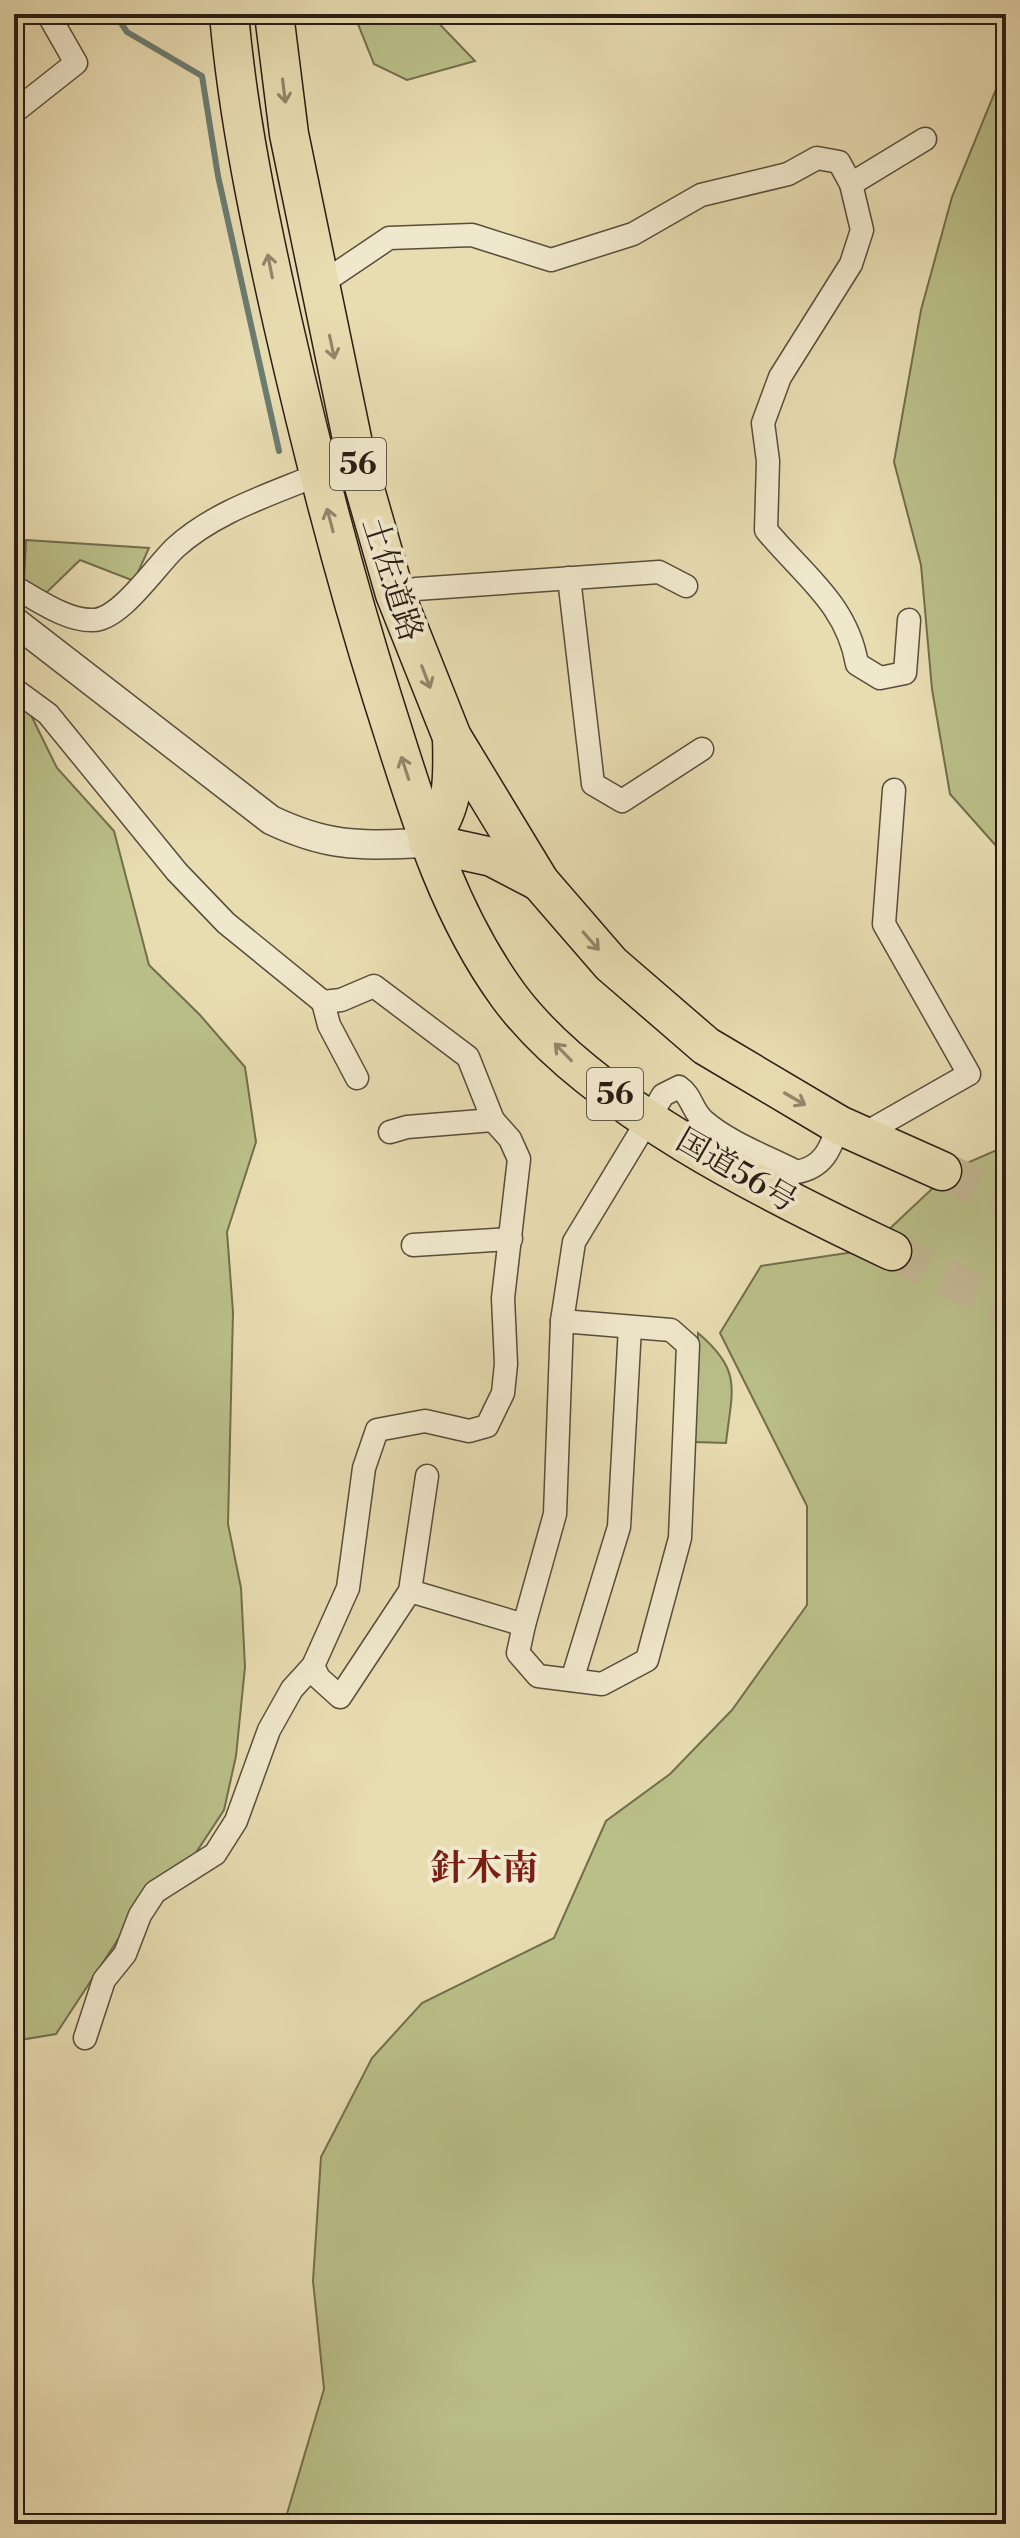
<svg xmlns="http://www.w3.org/2000/svg" width="1020" height="2538" viewBox="0 0 1020 2538" font-family="'Libre Bodoni','Noto Serif JP',serif">
	<style>
		.green { fill: #babf88; stroke: #726e4e; stroke-width: 2 }
		.lines { fill: none; stroke-linecap: round; stroke-linejoin: round }
		.stream { stroke: #6b7c71; stroke-width: 6 }
		.trunk-tunnel { stroke: #c2b692; stroke-width: 38; stroke-dasharray: 38 19; stroke-linecap: butt }
		.minor-casing { stroke: #594d3b; stroke-width: 25 }
		.tertiary-casing { stroke: #594d3b; stroke-width: 31 }
		.trunk-casing { stroke: #291d14; stroke-width: 41 }
		.minor { stroke: #f0e8cc; stroke-width: 22 }
		.tertiary { stroke: #f0e8cc; stroke-width: 28 }
		.trunk { stroke: #e8dcb1; stroke-width: 38 }
		.oneway { stroke: #92866a }
		.labels { text-anchor: middle; stroke-width: 8; stroke-linejoin: round; paint-order: stroke }
		.shield { fill: #f0e8cc; stroke: #655a4b; stroke-width: 2 }
		.shield-label { font-size: 30px; font-weight: bold; fill: #291d14 }
		.street-label { font-size: 32px; fill: #291d14; stroke: #f0e8cc }
		.quarter-label { font-size: 36px; font-weight: bold; fill: #7a1f14; stroke: #f0e8cc }
	</style>
	<rect width="100%" height="100%" fill="#e8dcb1"/>
	<filter id="stains"><feTurbulence type="fractalNoise" baseFrequency=".0025" numOctaves="4"/><feColorMatrix values="0 0 0 0 .2 0 0 0 0 .09 0 0 0 0 .02 0 0 0 .5 -.17"/></filter>
	<radialGradient id="worn" r=".72"><stop offset=".6" stop-color="#630" stop-opacity="0"/><stop offset="1" stop-color="#630" stop-opacity=".3"/></radialGradient>
	<!-- green -->
	<g class="green">
		<path d="M354 14H430L475 61 407 80 374 64Z"/>
		<path d="M1002 14H1006V857L950 794 932 689 921 565 894 462 921 310 952 197 999 82Z"/>
		<path d="M26 540 149 548 134 581 80 560 45 594 24 582Z"/>
		<path d="M27 707 57 768 114 831 149 965 200 1015 245 1067 256 1142 227 1232 233 1312 228 1524 241 1588 245 1667 236 1756 224 1810 178 1880 138 1909 56 2034 14 2041V708Z"/>
		<path d="M1006 1146V2524H284L324 2389 313 2281 321 2157 372 2058 422 2003 554 1938 606 1821 670 1774 732 1710 807 1605V1506L720 1333 761 1266 867 1250 953 1169Z"/>
		<path d="M698 1333C743 1371 732 1389 726 1443L694 1442Z"/>
	</g>
	<g class="lines">
		<!-- stream -->
		<path class="stream" d="M115 14 127 32 202 76 218 176 279 451"/>
		<!-- trunk-tunnel -->
		<g class="trunk-tunnel">
			<path d="M942 1171 1006 1199"/>
			<path d="M892 1251 1006 1306"/>
		</g>
		<defs>
			<g id="minor">
				<path d="M14 112 76 63 48 14"/>
				<path d="M851 184 925 139"/>
				<path d="M318 286 389 238 472 235 551 260 633 234 701 195 788 174 817 158 839 162 851 184 862 230 851 264 780 377 763 423 768 461 766 530C803 575 847 604 857 664L880 678 905 673 909 620"/>
				<path d="M569 578 593 784 622 801 702 749"/>
				<path d="M14 587C37 599 66 621 93 620 120 620 156 566 175 548 214 512 269 495 317 475"/>
				<path d="M395 594 416 589 659 572 686 586"/>
				<path d="M14 689 48 714 177 872 226 923 323 1002 341 1000 374 986 468 1057 493 1120 510 1139 519 1159 503 1298 506 1364 503 1393 487 1426 469 1431 425 1421 377 1430 364 1468 348 1588 313 1666 319 1678 340 1697 410 1591 524 1625 555 1514 562 1321 574 1242 663 1095 679 1087C692 1096 692 1111 704 1121 729 1143 768 1157 797 1172 824 1167 830 1149 839 1125"/>
				<path d="M323 1002 329 1025 357 1078"/>
				<path d="M390 1132 407 1127 493 1120"/>
				<path d="M862 1135 969 1074 884 924 894 790"/>
				<path d="M413 1245 511 1239"/>
				<path d="M410 1591 427 1476"/>
				<path d="M524 1625 518 1653 538 1676 602 1684 647 1660 680 1538 688 1345 671 1330 562 1321"/>
				<path d="M572 1680 619 1527 630 1327"/>
				<path d="M85 2038 104 1980 125 1954 140 1915 155 1892 215 1854 236 1821 269 1730 292 1689 313 1666"/>
			</g>
			<path id="tertiary" d="M14 621 271 820C332 849 363 845 428 843"/>
			<g id="trunk">
				<path d="M229 14C238 118 260 222 283 324 312 451 344 576 383 700 416 803 444 907 508 995 588 1104 771 1194 892 1251"/>
				<path d="M274 14 289 134 356 458 395 594 452 737 540 882 611 964 706 1046 839 1125 942 1171"/>
				<path d="M428 843 492 857 540 882"/>
				<path d="M428 843C455 803 453 783 452 737"/>
			</g>
		</defs>
		<!-- minor casing -->
		<use href="#minor" class="minor-casing"/>
		<!-- tertiary casing -->
		<use href="#tertiary" class="tertiary-casing"/>
		<!-- trunk casing -->
		<use href="#trunk" class="trunk-casing"/>
		<!-- minor -->
		<use href="#minor" class="minor"/>
		<!-- tertiary -->
		<use href="#tertiary" class="tertiary"/>
		<!-- trunk -->
		<use href="#trunk" class="trunk"/>
	</g>
	<!-- one-way arrows -->
	<defs><path id="oneway-shaft" d="M-6 0H5M1.5-3L5.5 0L1.5 3" fill="none" stroke-width="1.6" stroke-linecap="round" stroke-linejoin="round" transform="scale(2)"/></defs>
	<g class="oneway">
		<use href="#oneway-shaft" transform="translate(284 91) rotate(83)"/>
		<use href="#oneway-shaft" transform="translate(270 266) rotate(-101)"/>
		<use href="#oneway-shaft" transform="translate(332 347) rotate(78)"/>
		<use href="#oneway-shaft" transform="translate(330 520) rotate(-105)"/>
		<use href="#oneway-shaft" transform="translate(426 677) rotate(69)"/>
		<use href="#oneway-shaft" transform="translate(405 768) rotate(-108)"/>
		<use href="#oneway-shaft" transform="translate(591 941) rotate(49)"/>
		<use href="#oneway-shaft" transform="translate(563 1052) rotate(-134)"/>
		<use href="#oneway-shaft" transform="translate(795 1099) rotate(30)"/>
	</g>
	<g class="labels">
		<!-- shield labels -->
		<g class="shield">
			<rect x="330" y="438" width="56" height="52" rx="6"/>
			<rect x="587" y="1068" width="56" height="52" rx="6"/>
		</g>
		<g class="shield-label">
			<text x="358" y="474">56</text>
			<text x="615" y="1104">56</text>
		</g>
		<!-- street labels -->
		<g class="street-label">
			<text transform="translate(393 579) rotate(72)" y="11">土佐道路</text>
			<text transform="translate(737 1170) rotate(30)" y="11">国道56号</text>
		</g>
		<!-- quarter labels -->
		<g class="quarter-label">
			<text x="484" y="1880">針木南</text>
		</g>
	</g>
	<!-- margin -->
	<rect width="1020" height="2538" fill="none" stroke="#e8dcb1" stroke-width="48"/>
	<rect x="16" y="16" width="988" height="2506" fill="none" stroke="#291d14" stroke-width="4"/>
	<rect x="24" y="24" width="972" height="2490" fill="none" stroke="#291d14" stroke-width="2"/>
	<rect width="100%" height="100%" filter="url(#stains)"/>
	<rect width="100%" height="100%" fill="url(#worn)"/>
</svg>
